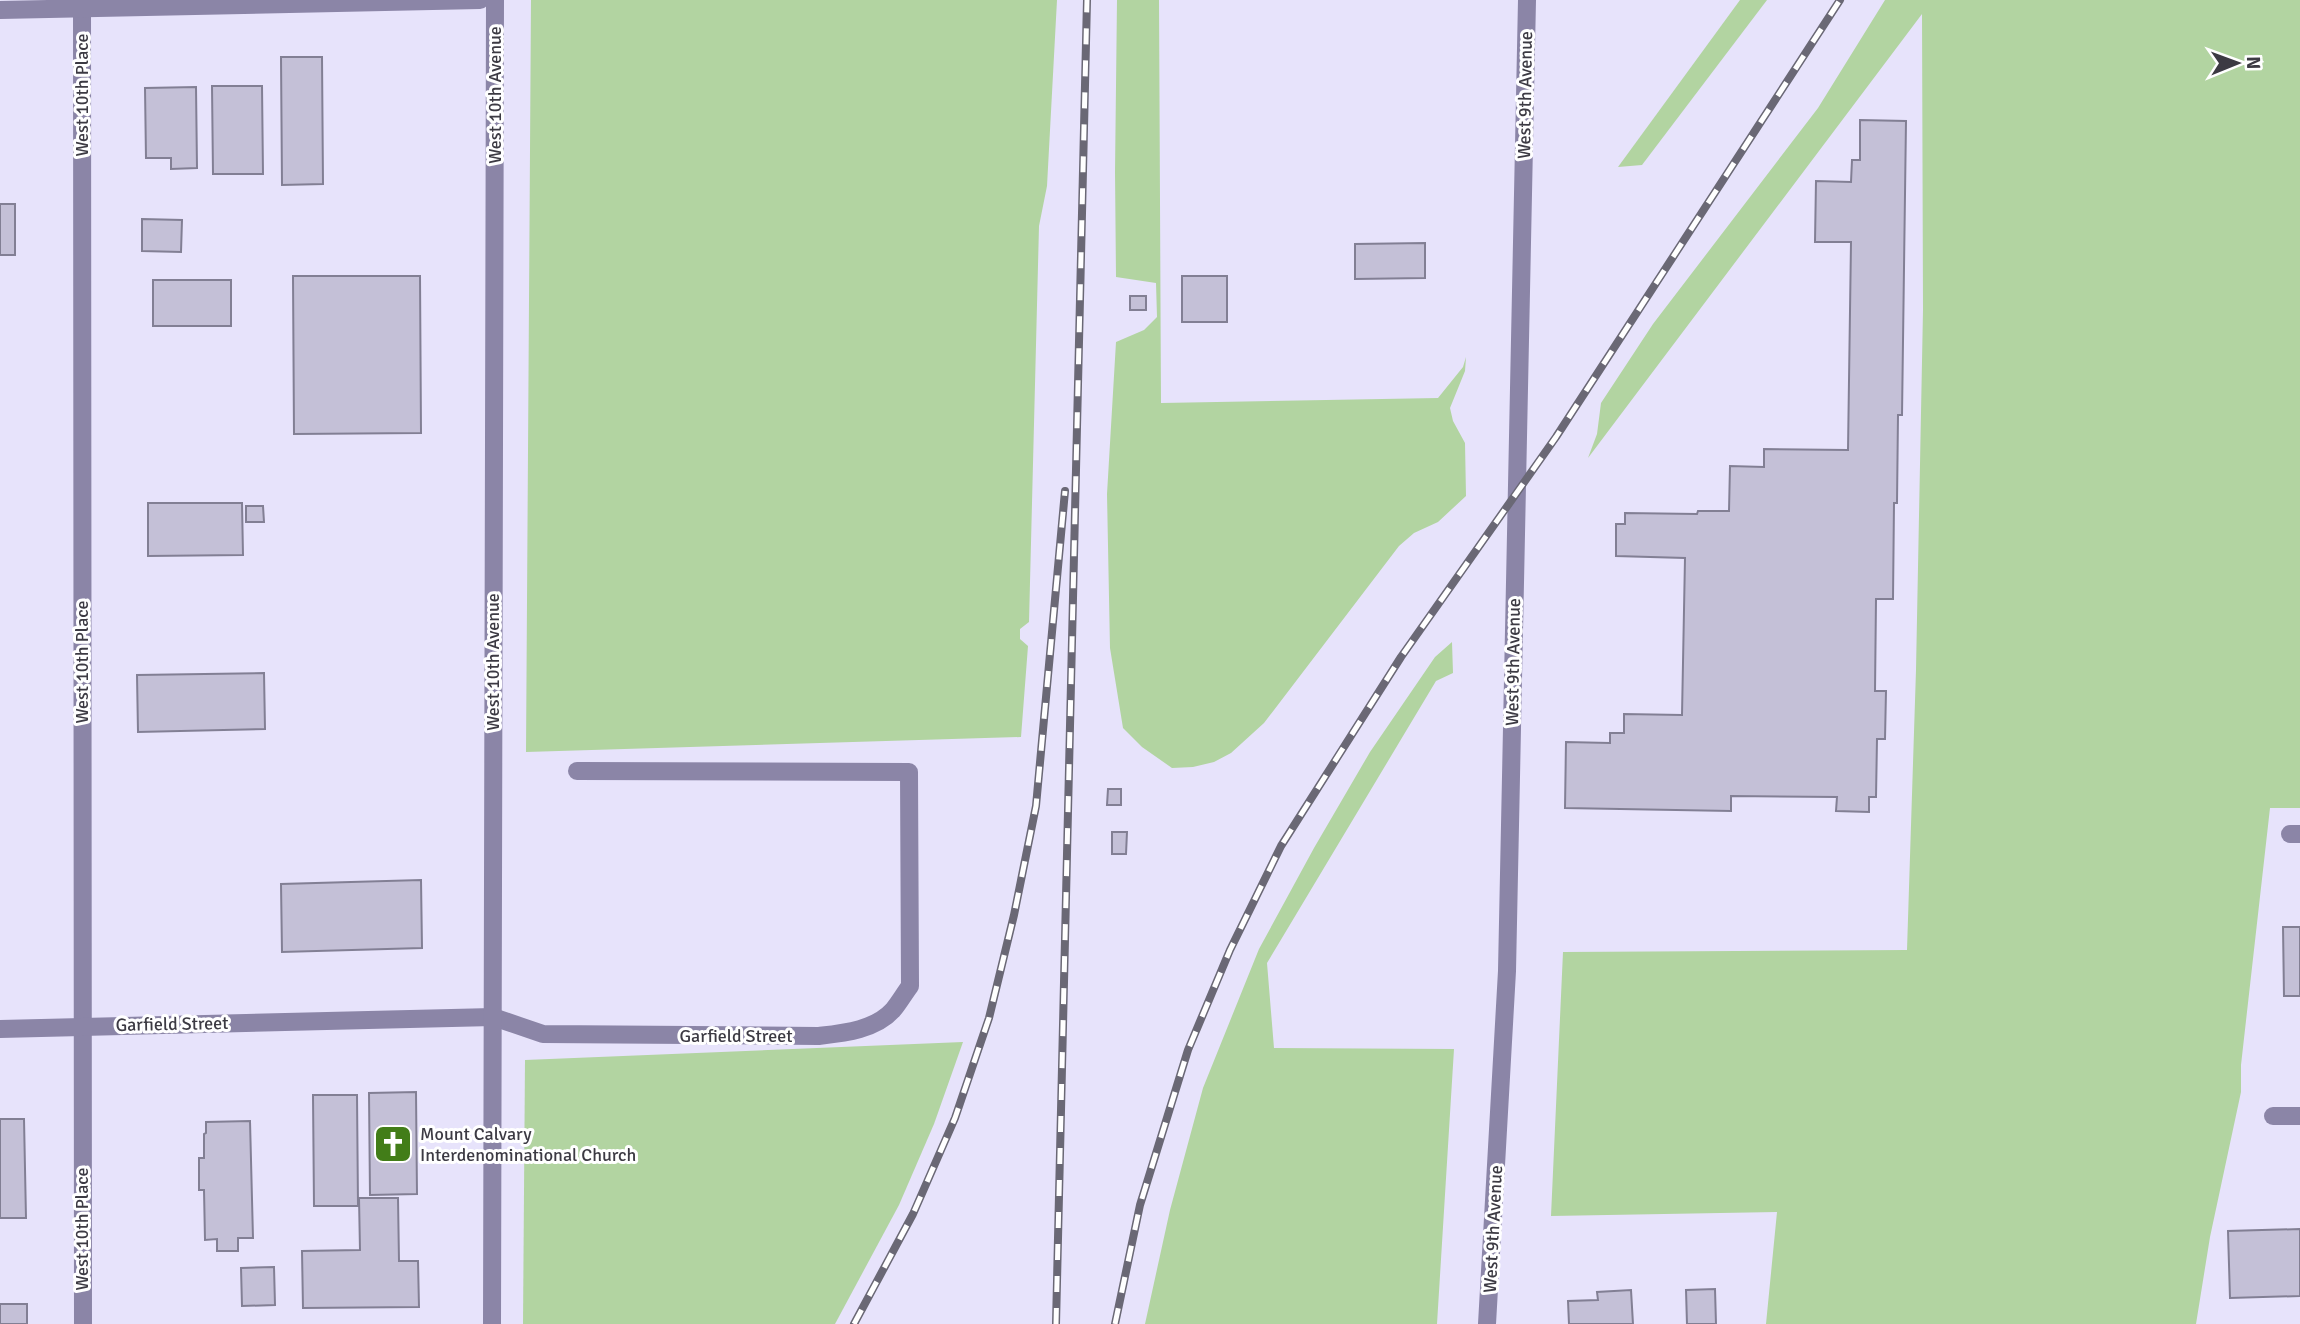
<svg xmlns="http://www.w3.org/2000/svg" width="2300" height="1324" viewBox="0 0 2300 1324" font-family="Signika,sans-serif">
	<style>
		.green { fill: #b2d4a1 }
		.building { fill: #c4c0d7; stroke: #827f94; stroke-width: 2 }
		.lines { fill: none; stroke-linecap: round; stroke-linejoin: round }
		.minor { stroke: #8b85a7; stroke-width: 18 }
		.rail-casing { stroke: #6a6875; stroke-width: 8 }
		.rail { stroke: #fff; stroke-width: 5; stroke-dasharray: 16; stroke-linecap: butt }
		.labels { text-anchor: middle; stroke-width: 6; stroke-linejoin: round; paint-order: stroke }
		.street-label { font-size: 18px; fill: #3c3a43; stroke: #fff }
		.poi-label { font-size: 18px; fill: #3c3a43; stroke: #fff; text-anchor: start }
	</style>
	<rect width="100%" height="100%" fill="#e7e3fb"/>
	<!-- green -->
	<g class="green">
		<path d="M531 0H1057L1047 186 1039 226 1029 622 1020 629V639L1028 646 1021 737 526 752Z"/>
		<path d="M1117 0H1159L1161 403 1438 398 1463 367 1466 357 1465 371 1450 408 1453 421 1465 443 1466 496 1438 522 1414 533 1399 546 1264 723 1231 753 1214 762 1193 767 1172 768 1142 747 1123 728 1110 648 1107 494 1116 342 1144 330 1157 317 1156 283 1116 277 1115 172Z"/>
		<path d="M1740 0H1767L1642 165 1618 167Z"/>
		<path d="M1885 0H2300V808H2270L2241 1065V1092L2210 1237 2196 1324H1766L1777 1212 1551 1216 1563 952 1907 950 1916 670 1923 310 1922 14 1588 458 1597 434 1601 403 1653 324 1818 108Z"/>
		<path d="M1452 642 1453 673 1436 681 1267 963 1274 1048 1454 1049 1437 1324H1145L1170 1210 1203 1088 1259 949 1314 848 1370 752 1435 657Z"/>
		<path d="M963 1042 934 1124 899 1205 835 1324H523L525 1060Z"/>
	</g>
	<!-- building -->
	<g class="building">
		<path d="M281 57H322L323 184 282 185Z"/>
		<path d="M212 86H262L263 174H213Z"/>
		<path d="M196 87 197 168 171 169V158H146L145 88Z"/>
		<path d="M1860 120 1906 121 1902 415H1898L1897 503H1894L1893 599H1876L1875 691H1886L1885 739H1877L1876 797H1869V812L1836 811 1837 797 1731 796V811L1565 808 1566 742 1610 743V733H1624V714L1682 715 1685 558 1616 556V524H1625V513L1697 514 1698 511H1729L1730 466 1764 467V449L1848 450 1851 242H1815L1816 181 1851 182 1852 160H1860Z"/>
		<rect x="0" y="204" width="15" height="51"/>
		<path d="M142 219 182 220 181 252 142 251Z"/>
		<path d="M1425 243V278L1355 279V244Z"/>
		<path d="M293 276H420L421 433 294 434Z"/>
		<rect x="1182" y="276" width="45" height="46"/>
		<rect x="153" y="280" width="78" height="46"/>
		<rect x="1130" y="296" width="16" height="14"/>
		<path d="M148 503H242L243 555 148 556Z"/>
		<path d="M246 506H263L264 522H246Z"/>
		<path d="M264 673 265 729 138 732 137 675Z"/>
		<path d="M1108 789H1121V805H1107Z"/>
		<path d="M1112 832H1127L1126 854H1112Z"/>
		<path d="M421 880 422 948 282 952 281 884Z"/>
		<path d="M2283 927H2300V996H2284Z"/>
		<path d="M416 1092 417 1194 370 1195 369 1093Z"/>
		<path d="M313 1095H357L358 1206H314Z"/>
		<path d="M0 1119H24L26 1218H0Z"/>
		<path d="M250 1121 253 1238H238V1251H217V1239L205 1240 204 1190H199V1158H204V1134L206 1133V1122Z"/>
		<path d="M359 1198H398L399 1261H418L419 1307 303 1308 302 1251 360 1250Z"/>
		<path d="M2300 1229V1296L2230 1298 2228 1231Z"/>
		<path d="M274 1267 275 1305 242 1306 241 1268Z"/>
		<path d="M1715 1289 1716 1324H1687L1686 1290Z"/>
		<path d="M1631 1290 1633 1324H1569L1568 1301 1598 1300 1597 1292Z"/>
		<rect x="0" y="1304" width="27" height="20"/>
	</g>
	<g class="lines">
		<!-- minor -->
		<g class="minor">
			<path d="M82 0 83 1324"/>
			<path d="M0 10 480 0"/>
			<path d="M2290 834H2300"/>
			<path d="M0 1029 493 1017 543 1034 818 1036C844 1033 875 1030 893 1010 899 1003 904 994 910 986L909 772 577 771"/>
			<path d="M2273 1116H2300"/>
			<path d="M492 1324 495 0"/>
			<path d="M1487 1324 1507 971 1527 0"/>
		</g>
		<defs>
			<g id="rail">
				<path d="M854 1324 913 1214 955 1118 989 1018 1014 915 1036 806 1065 491"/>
				<path d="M1056 1324 1087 0"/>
				<path d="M1115 1324 1140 1205 1188 1050 1230 950 1281 846 1401 657 1556 437 1840 0"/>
			</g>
		</defs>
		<!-- rail casing -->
		<use href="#rail" class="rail-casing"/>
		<!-- rail -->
		<use href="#rail" class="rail"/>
	</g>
	<!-- icons -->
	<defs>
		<symbol id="church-square" viewBox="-11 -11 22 22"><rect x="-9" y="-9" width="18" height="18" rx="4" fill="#427d18" stroke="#fff"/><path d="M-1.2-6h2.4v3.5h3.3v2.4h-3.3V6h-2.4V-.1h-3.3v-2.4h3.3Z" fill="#fff"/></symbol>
	</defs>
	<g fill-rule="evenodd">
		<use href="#church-square" x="371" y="1122" width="44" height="44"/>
	</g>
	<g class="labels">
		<!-- street labels -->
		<g class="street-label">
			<text transform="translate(82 95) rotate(-90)" y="6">West 10th Place</text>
			<text transform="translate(495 95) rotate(-90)" y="6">West 10th Avenue</text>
			<text transform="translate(1525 95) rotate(-89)" y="6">West 9th Avenue</text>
			<text transform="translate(82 662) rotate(-90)" y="6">West 10th Place</text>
			<text transform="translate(493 662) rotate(-90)" y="6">West 10th Avenue</text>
			<text transform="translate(1513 662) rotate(-89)" y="6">West 9th Avenue</text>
			<text transform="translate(172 1024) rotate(-1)" y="6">Garfield Street</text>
			<text x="736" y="1042">Garfield Street</text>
			<text transform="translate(82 1229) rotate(-90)" y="6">West 10th Place</text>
			<text transform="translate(1493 1229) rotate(-87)" y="6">West 9th Avenue</text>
		</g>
		<!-- poi labels -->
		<g class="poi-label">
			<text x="420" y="1140">Mount Calvary<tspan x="420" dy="21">Interdenominational Church</tspan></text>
		</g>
	</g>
	<!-- north arrow -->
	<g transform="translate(2237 63) rotate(89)" stroke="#ffffff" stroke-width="5" paint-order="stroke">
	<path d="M0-5L12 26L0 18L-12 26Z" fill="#3c3a43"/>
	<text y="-10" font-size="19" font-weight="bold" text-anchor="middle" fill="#3c3a43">N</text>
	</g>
</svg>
